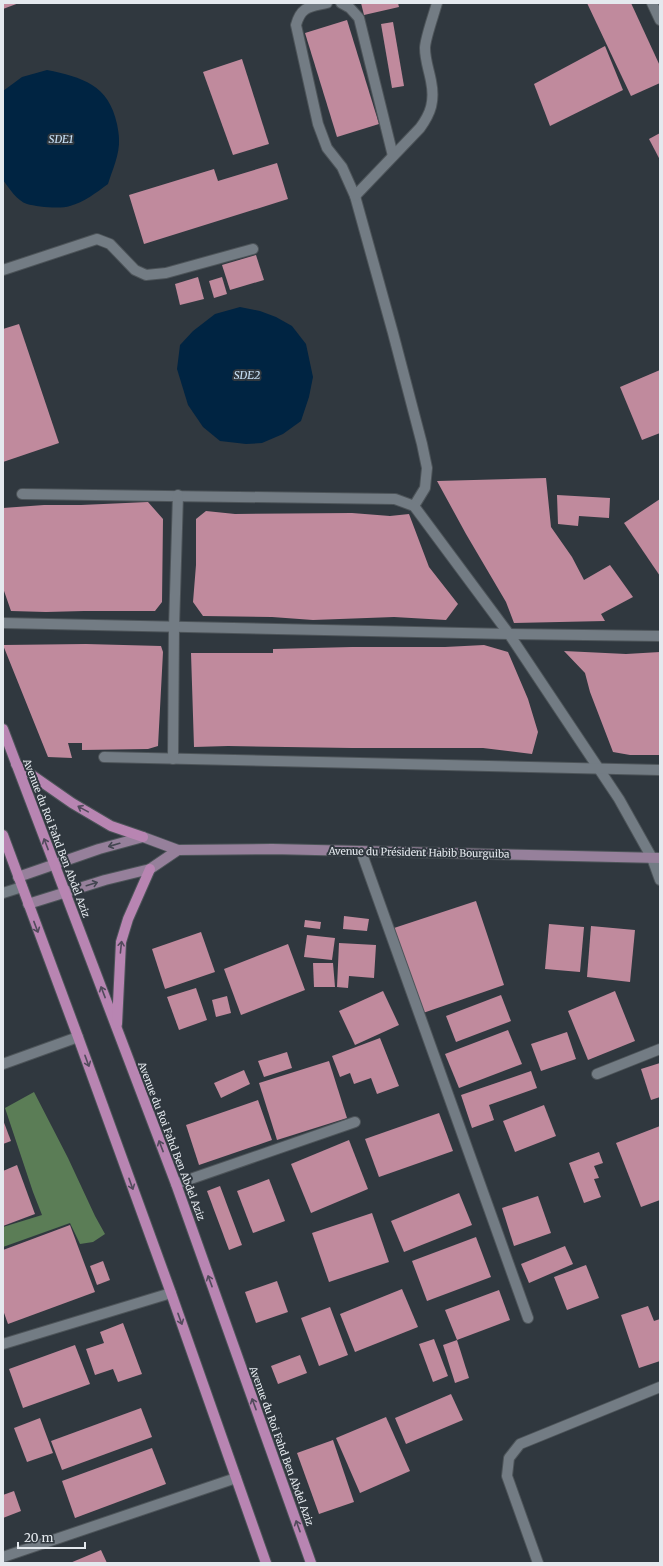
<svg xmlns="http://www.w3.org/2000/svg" width="663" height="1566" viewBox="0 0 663 1566" font-family="Merriweather,serif">
	<style>
		.forest { fill: #5b7d56 }
		.water { fill: #002442 }
		.building { fill: #c08a9d }
		.lines { fill: none; stroke-linecap: round; stroke-linejoin: round }
		.service-casing { stroke: #4d5459; stroke-width: 12 }
		.minor-casing { stroke: #4d5459; stroke-width: 12 }
		.secondary-casing { stroke: #4d5459; stroke-width: 12 }
		.primary-casing { stroke: #4d5459; stroke-width: 12 }
		.service { stroke: #737c84; stroke-width: 10 }
		.minor { stroke: #737c84; stroke-width: 10 }
		.secondary { stroke: #96809b; stroke-width: 10 }
		.primary { stroke: #b885b2; stroke-width: 10 }
		.oneway { stroke: #524b5c }
		.oneway2 { stroke: #444651 }
		.labels { text-anchor: middle; stroke-width: 4; stroke-linejoin: round; paint-order: stroke }
		.street-label { font-size: 10px; fill: #e4e9ee; stroke: #30383f }
		.water-label { font-size: 11px; font-style: italic; fill: #c7e0f6; stroke: #30383f }
	</style>
	<rect width="100%" height="100%" fill="#30383f"/>
	<!-- forest -->
	<path class="forest" d="M34 1092 68 1158 95 1216 105 1234 93 1242 80 1244 70 1223 3 1247V1227L42 1215 33 1192 5 1108Z"/>
	<!-- water -->
	<g class="water">
		<path d="M47 70C82 77 109 85 117 124 118 129 119 135 119 139 120 154 112 171 108 184 96 193 84 202 70 206 61 209 37 207 27 204 17 201 9 188 3 180V91L22 77Z"/>
		<path d="M240 307 260 311 276 317 292 326 306 344 313 377 309 397 301 421 283 434 262 443 246 444 220 441 203 427 188 405 177 369 180 345 193 331 215 314Z"/>
	</g>
	<!-- building -->
	<g class="building">
		<path d="M3 3H19L3 9Z"/>
		<path d="M361 3H398L399 7 364 15Z"/>
		<path d="M587 3H631L660 66V83L631 96Z"/>
		<path d="M347 20 379 124 337 137 305 33Z"/>
		<path d="M393 22 404 86 392 88 381 24Z"/>
		<path d="M605 46 623 90 550 126 534 84Z"/>
		<path d="M242 59 269 144 233 155 203 72Z"/>
		<path d="M660 133V160L649 139Z"/>
		<path d="M277 163 288 199 144 244 129 195 214 169 218 181Z"/>
		<path d="M256 255 264 280 230 290 222 265Z"/>
		<path d="M198 277 204 299 180 305 175 284Z"/>
		<path d="M222 277 227 294 214 298 209 281Z"/>
		<path d="M19 324 59 443 3 462V329Z"/>
		<path d="M660 370V433L642 440 620 387Z"/>
		<path d="M546 478 551 527 572 557 584 580 610 565 633 597 601 614 605 621 514 623 506 602 466 534 437 481Z"/>
		<path d="M557 495 610 498 609 518 579 516 578 526 558 524Z"/>
		<path d="M660 499V576L624 523Z"/>
		<path d="M148 502 163 519 162 602 155 611H84L46 612 11 611 3 588V508L44 505H81Z"/>
		<path d="M206 511 235 514 352 513 390 516 409 514 429 567 458 604 446 620 394 617 313 620 272 617 203 616 193 602 196 565V519Z"/>
		<path d="M86 644 161 646 163 652 158 746 148 749 82 750V743H68L72 758 48 757 3 645Z"/>
		<path d="M484 645 508 652 528 699 538 732 532 754 483 748H352L228 746 194 747 191 653H273V649L352 647H445Z"/>
		<path d="M564 651 626 654 660 652V755H630L613 752 590 692 585 673Z"/>
		<path d="M476 901 504 985 423 1013 394 928Z"/>
		<path d="M344 916 369 919 367 931 343 929Z"/>
		<path d="M305 920 321 922 320 929 304 927Z"/>
		<path d="M549 924 584 927 580 972 545 969Z"/>
		<path d="M591 926 635 930 630 982 587 977Z"/>
		<path d="M201 932 215 972 165 989 152 949Z"/>
		<path d="M307 935 335 938 332 960 304 957Z"/>
		<path d="M339 943 376 945 374 978 349 976 348 988 337 987Z"/>
		<path d="M288 944 305 990 241 1015 224 969Z"/>
		<path d="M313 963H333L335 987H314Z"/>
		<path d="M196 988 207 1020 179 1030 167 997Z"/>
		<path d="M383 991 399 1025 355 1045 339 1011Z"/>
		<path d="M615 991 635 1041 588 1060 568 1011Z"/>
		<path d="M501 995 511 1021 456 1042 446 1016Z"/>
		<path d="M227 996 231 1013 216 1017 212 1000Z"/>
		<path d="M508 1030 522 1064 459 1088 445 1054Z"/>
		<path d="M567 1032 576 1059 541 1071 531 1044Z"/>
		<path d="M380 1038 399 1086 377 1094 371 1078 354 1084 350 1073 340 1077 332 1056Z"/>
		<path d="M287 1052 292 1068 264 1077 258 1061Z"/>
		<path d="M329 1061 347 1118 277 1140 259 1083Z"/>
		<path d="M660 1063V1097L651 1100 641 1069Z"/>
		<path d="M244 1070 250 1084 221 1098 214 1083Z"/>
		<path d="M531 1071 537 1088 489 1105 494 1120 472 1128 461 1095Z"/>
		<path d="M258 1100 272 1140 199 1165 186 1125Z"/>
		<path d="M544 1105 556 1136 515 1152 503 1121Z"/>
		<path d="M439 1113 453 1151 379 1177 365 1139Z"/>
		<path d="M3 1120 11 1141 3 1144Z"/>
		<path d="M660 1126V1200L641 1207 616 1143Z"/>
		<path d="M349 1140 368 1189 311 1213 291 1164Z"/>
		<path d="M599 1152 603 1163 594 1166 599 1178 594 1179 601 1197 584 1203 569 1163Z"/>
		<path d="M17 1165 35 1214 3 1226V1171Z"/>
		<path d="M269 1179 285 1221 253 1233 237 1191Z"/>
		<path d="M220 1186 242 1245 229 1250 207 1191Z"/>
		<path d="M459 1193 472 1225 404 1252 391 1221Z"/>
		<path d="M538 1196 551 1233 514 1246 502 1208Z"/>
		<path d="M372 1213 389 1262 329 1282 312 1233Z"/>
		<path d="M70 1225 95 1292 8 1324 3 1310V1250Z"/>
		<path d="M476 1237 491 1277 427 1301 412 1261Z"/>
		<path d="M565 1246 573 1264 529 1283 521 1264Z"/>
		<path d="M103 1261 110 1280 97 1285 90 1266Z"/>
		<path d="M586 1265 599 1298 567 1310 554 1277Z"/>
		<path d="M277 1281 288 1312 256 1323 245 1292Z"/>
		<path d="M402 1289 418 1327 355 1352 340 1314Z"/>
		<path d="M499 1290 510 1320 457 1340 445 1310Z"/>
		<path d="M648 1306 654 1321 660 1319V1361L639 1368 621 1315Z"/>
		<path d="M330 1307 348 1355 319 1366 301 1318Z"/>
		<path d="M123 1323 142 1374 118 1382 113 1369 95 1375 86 1349 104 1343 100 1332Z"/>
		<path d="M434 1339 448 1376 433 1382 419 1344Z"/>
		<path d="M457 1340 469 1378 455 1383 443 1345Z"/>
		<path d="M75 1345 90 1384 23 1408 9 1369Z"/>
		<path d="M300 1355 307 1373 278 1384 271 1366Z"/>
		<path d="M451 1394 463 1420 406 1444 395 1418Z"/>
		<path d="M141 1408 152 1437 62 1470 51 1441Z"/>
		<path d="M386 1417 410 1471 360 1493 336 1438Z"/>
		<path d="M40 1418 53 1453 27 1462 14 1428Z"/>
		<path d="M333 1440 354 1502 319 1514 297 1453Z"/>
		<path d="M152 1448 166 1484 75 1518 62 1481Z"/>
		<path d="M14 1491 21 1511 3 1518V1495Z"/>
		<path d="M101 1550 107 1563H70Z"/>
	</g>
	<g class="lines">
		<defs>
			<path id="service" d="M3 270 97 239 110 244 135 270 146 275 166 273 253 249"/>
			<g id="minor">
				<path d="M327 3C310 7 301 6 296 25L318 124 327 148 342 167 355 196 393 333 422 444 427 468 425 488 414 506"/>
				<path d="M341 3 350 8 359 18 393 156"/>
				<path d="M652 3 660 20"/>
				<path d="M355 196 420 128C431 113 435 101 431 81 429 70 425 60 425 48 425 39 434 14 437 3"/>
				<path d="M22 494 395 499 414 506 509 634 619 799 652 858 660 880"/>
				<path d="M3 623 509 634 660 636"/>
				<path d="M104 757 660 770"/>
				<path d="M173 759 174 628 178 495"/>
				<path d="M361 851 528 1318"/>
				<path d="M3 893 22 887"/>
				<path d="M3 1064 78 1037"/>
				<path d="M597 1074 660 1049"/>
				<path d="M176 1184 355 1122"/>
				<path d="M3 1344 171 1293"/>
				<path d="M3 1557 236 1478"/>
				<path d="M538 1563 507 1476 509 1458 520 1444 660 1387"/>
			</g>
			<g id="secondary">
				<path d="M18 877 99 849 143 837 178 850 272 849 660 858"/>
				<path d="M28 904 105 880 150 869 178 850"/>
			</g>
			<g id="primary">
				<path d="M3 729 176 1184 311 1563"/>
				<path d="M16 764 72 803 111 826 143 837"/>
				<path d="M3 835 78 1037 171 1293 266 1563"/>
				<path d="M117 1024 121 942 128 919 150 869"/>
			</g>
		</defs>
		<!-- service casing -->
		<use href="#service" class="service-casing"/>
		<!-- minor casing -->
		<use href="#minor" class="minor-casing"/>
		<!-- secondary casing -->
		<use href="#secondary" class="secondary-casing"/>
		<!-- primary casing -->
		<use href="#primary" class="primary-casing"/>
		<!-- service -->
		<use href="#service" class="service"/>
		<!-- minor -->
		<use href="#minor" class="minor"/>
		<!-- secondary -->
		<use href="#secondary" class="secondary"/>
		<!-- primary -->
		<use href="#primary" class="primary"/>
	</g>
	<!-- one-way arrows -->
	<defs><path id="oneway-shaft" d="M-6 0H5M1.5-3L5.5 0L1.5 3" fill="none" stroke-width="1.6" stroke-linecap="round" stroke-linejoin="round"/></defs>
	<g class="oneway">
		<use href="#oneway-shaft" transform="translate(83 809) rotate(-151)"/>
		<use href="#oneway-shaft" transform="translate(46 844) rotate(-111)"/>
		<use href="#oneway-shaft" transform="translate(36 927) rotate(69)"/>
		<use href="#oneway-shaft" transform="translate(121 947) rotate(-84)"/>
		<use href="#oneway-shaft" transform="translate(103 992) rotate(-111)"/>
		<use href="#oneway-shaft" transform="translate(87 1061) rotate(70)"/>
		<use href="#oneway-shaft" transform="translate(161 1146) rotate(-111)"/>
		<use href="#oneway-shaft" transform="translate(131 1184) rotate(70)"/>
		<use href="#oneway-shaft" transform="translate(210 1281) rotate(-110)"/>
		<use href="#oneway-shaft" transform="translate(180 1319) rotate(70)"/>
		<use href="#oneway-shaft" transform="translate(254 1404) rotate(-110)"/>
		<use href="#oneway-shaft" transform="translate(298 1526) rotate(-110)"/>
	</g>
	<g class="oneway2">
		<use href="#oneway-shaft" transform="translate(114 845) rotate(164)"/>
		<use href="#oneway-shaft" transform="translate(92 884) rotate(-17)"/>
	</g>
	<g class="labels">
		<!-- street labels -->
		<g class="street-label">
			<text transform="translate(57 838) rotate(69)" y="4">Avenue du Roi Fahd Ben Abdel Aziz</text>
			<text transform="translate(419 852) rotate(1)" y="4">Avenue du Président Habib Bourguiba</text>
			<text transform="translate(172 1141) rotate(69)" y="4">Avenue du Roi Fahd Ben Abdel Aziz</text>
			<text transform="translate(282 1446) rotate(70)" y="4">Avenue du Roi Fahd Ben Abdel Aziz</text>
		</g>
		<!-- water labels -->
		<g class="water-label">
			<text x="61" y="143">SDE1</text>
			<text x="247" y="379">SDE2</text>
		</g>
	</g>
	<!-- border -->
	<rect width="663" height="1566" fill="none" stroke="#e4e9ee" stroke-width="8"/>
	<!-- scale -->
	<path d="M18 1542v6h67v-6" fill="none" stroke="#e4e9ee" stroke-width="2"/>
	<text x="24" y="1542" font-size="12" fill="#e4e9ee" stroke="#30383f" stroke-width="3" paint-order="stroke">20 m</text>
</svg>
